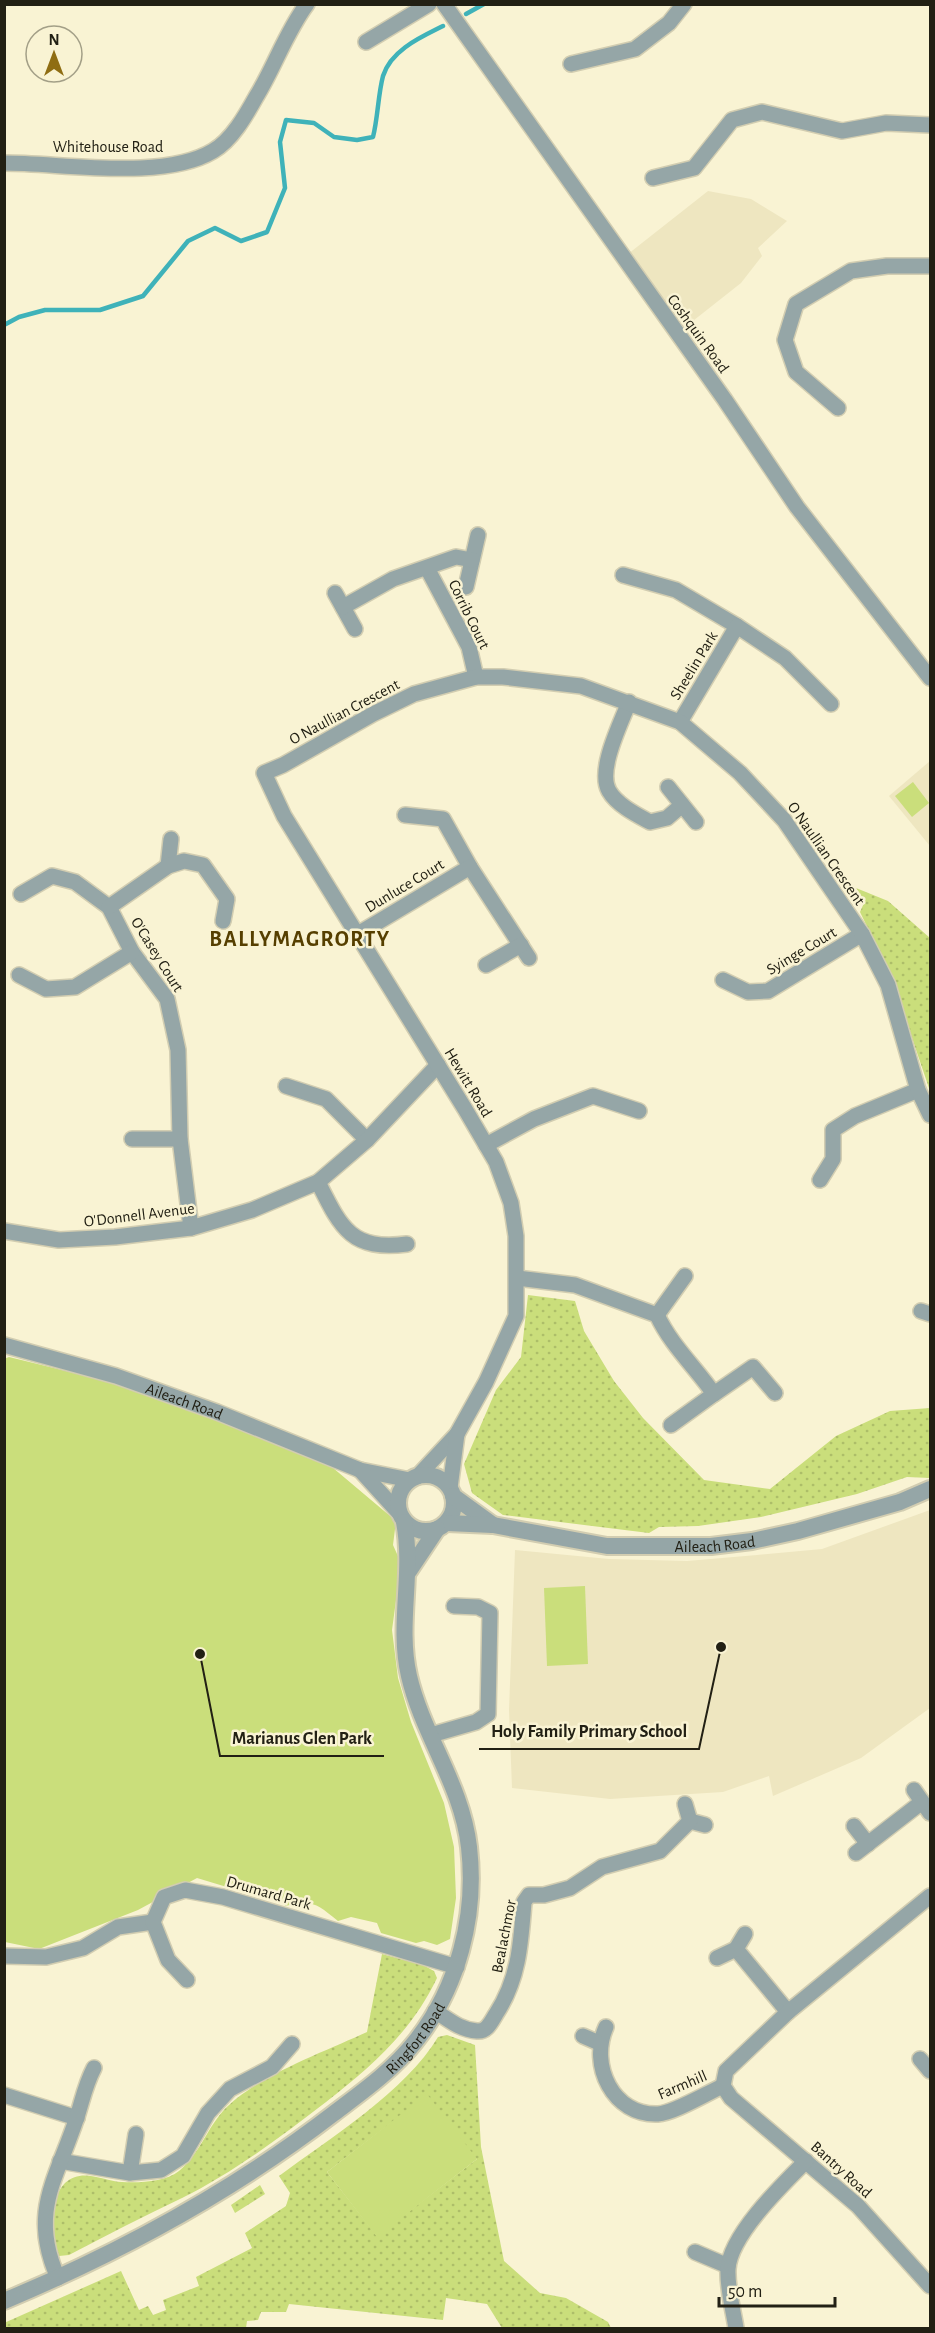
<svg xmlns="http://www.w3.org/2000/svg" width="935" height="2333" viewBox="0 0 935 2333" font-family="'Alegreya Sans',sans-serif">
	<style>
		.built { fill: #eee6c0 }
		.grass { fill: url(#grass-dots); fill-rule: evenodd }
		.park { fill: #cade7b }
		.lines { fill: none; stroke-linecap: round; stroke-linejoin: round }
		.stream { stroke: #3fb2b9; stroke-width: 4.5 }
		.minor-casing { stroke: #d2cdb1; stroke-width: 18 }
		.tertiary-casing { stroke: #d2cdb1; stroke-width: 20 }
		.minor { stroke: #95a6a7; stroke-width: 15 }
		.tertiary { stroke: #95a6a7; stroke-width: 16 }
		.labels { text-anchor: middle; stroke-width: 5; stroke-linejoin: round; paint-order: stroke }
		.street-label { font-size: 16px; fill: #222014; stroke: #f9f3d3 }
		.district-label { font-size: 22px; font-weight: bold; letter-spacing: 1.5px; fill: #563f00; stroke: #f9f3d3 }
		.leader { fill: none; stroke: #222014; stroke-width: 2 }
		.callout-dot { fill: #222014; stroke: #f9f3d3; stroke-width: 2 }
		.callout-label { font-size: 18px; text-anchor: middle; font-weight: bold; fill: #222014; stroke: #f9f3d3; stroke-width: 5; stroke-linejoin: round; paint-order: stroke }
	</style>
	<defs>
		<pattern id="grass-dots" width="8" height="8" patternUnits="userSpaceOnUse" patternTransform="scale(1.5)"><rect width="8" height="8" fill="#cade7b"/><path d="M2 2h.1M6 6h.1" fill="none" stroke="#adbe69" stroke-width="1.8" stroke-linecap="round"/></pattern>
	</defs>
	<rect width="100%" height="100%" fill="#f9f3d3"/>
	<!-- built -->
	<g class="built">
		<path d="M708 191 751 199 787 221 758 248 762 256 741 283 684 328 628 254Z"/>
		<path d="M930 761V846L889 796Z"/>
		<path d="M930 1510V1708L861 1758 773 1796 769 1776 723 1792 610 1799 512 1788 509 1710 515 1550 609 1559 687 1561 757 1555 822 1549Z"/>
	</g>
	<!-- grass -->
	<g class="grass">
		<path d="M856 888 888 901 930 938V1091L891 976 860 912 864 903Z"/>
		<path d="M528 1295 575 1301 584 1331 614 1381 643 1418 704 1480 770 1489 836 1436 890 1411 930 1408V1478L907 1477 857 1494 761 1517 698 1526 659 1527 649 1533 503 1515 472 1493 464 1464 496 1390 521 1357Z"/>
		<path d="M382 1954 423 1965 434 1971 437 1978C412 2031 372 2066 326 2102 282 2136 233 2173 182 2198 144 2216 107 2235 69 2255L59 2256C47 2238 49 2199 65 2183 82 2167 103 2181 122 2182 139 2183 166 2182 179 2171 198 2156 207 2129 223 2111 254 2077 324 2052 367 2032Z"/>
		<path d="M447 2035 475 2045 481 2147 504 2261 540 2293 566 2298 608 2322 611 2328H502L487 2304 446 2298 443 2320 289 2304 286 2312H261L258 2320 247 2321 246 2328H5L4 2323 121 2271 139 2310 148 2306 153 2315 166 2310 163 2300 199 2286 196 2277 252 2248 245 2233 286 2206 290 2193 279 2176C329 2139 406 2091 438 2037ZM392 2122 477 2159 377 2236 327 2172Z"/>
		<path d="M260 2185 265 2194 235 2213 231 2205Z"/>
	</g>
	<!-- park -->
	<g class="park">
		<path d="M913 782 929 803 912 817 895 796Z"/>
		<path d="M9 1357 115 1383 216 1415 326 1462 396 1521 393 1545 401 1563 392 1630 398 1678 411 1722 444 1803 454 1847 456 1898 450 1939 437 1945 424 1941 416 1943 381 1933 377 1923 351 1917 338 1921C317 1904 313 1899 285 1906L282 1897 256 1890 250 1894 197 1878 138 1910 39 1949 5 1942 4 1359Z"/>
		<path d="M585 1586 588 1664 547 1666 544 1588Z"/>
		<path d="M427 2094 477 2159 377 2237 327 2172Z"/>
	</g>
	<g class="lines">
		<!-- stream -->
		<g class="stream">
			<path d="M466 14 484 4"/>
			<path d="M4 325 19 317 45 310H100L143 296 188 241 215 228 241 241 267 232 285 188 280 142 286 120 314 123 334 137 357 140 373 137C378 117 378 95 383 76 391 50 421 37 443 26"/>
		</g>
		<defs>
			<g id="minor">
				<path d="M444 4 725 400 797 507 930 678"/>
				<path d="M366 42 429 4"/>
				<path d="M571 64 635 49 669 23 684 4"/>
				<path d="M4 163C63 163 163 181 213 151 232 140 246 115 256 97 274 68 286 32 307 4"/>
				<path d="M653 178 694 168 732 120 762 112 842 131 886 123 930 125"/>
				<path d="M838 408 796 372 785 340 796 304 851 271 887 266H930"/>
				<path d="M427 568 469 647 476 677"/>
				<path d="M623 575 676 590 737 626"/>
				<path d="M466 587 478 535"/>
				<path d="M335 593 355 629"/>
				<path d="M343 607 393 579 456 557 472 560"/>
				<path d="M629 702C621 723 597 770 609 791 617 805 637 815 650 822L667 818 682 805"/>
				<path d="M680 722 737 626 785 658 831 704"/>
				<path d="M668 787 696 822"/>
				<path d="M405 815 443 819 470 867"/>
				<path d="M168 866 171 839"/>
				<path d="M21 894 52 876 75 882 109 907 132 952 167 999 178 1050 180 1139 191 1228"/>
				<path d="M109 907 168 866 184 861 203 865 227 899 223 921"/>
				<path d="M358 934 470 867 529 958"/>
				<path d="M486 965 521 945"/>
				<path d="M19 975 46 989 75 987 132 952"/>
				<path d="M723 980 748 992 768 991 862 934"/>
				<path d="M286 1086 326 1099 367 1140"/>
				<path d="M132 1139H180"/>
				<path d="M486 1145 534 1119 593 1096 639 1111"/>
				<path d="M820 1180 833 1159V1130L855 1116 918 1090"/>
				<path d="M318 1182C341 1228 351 1251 407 1244"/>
				<path d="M4 1231 59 1240 115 1237 191 1228 252 1210 318 1182 367 1140 438 1065"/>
				<path d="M517 1278 575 1285 657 1315C671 1345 695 1367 714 1394L753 1367 775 1393"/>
				<path d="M921 1311 930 1314"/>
				<path d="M657 1315 685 1276"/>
				<path id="s1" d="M4 1345 116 1376 217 1412 360 1470 410 1480"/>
				<path d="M671 1425 714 1394"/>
				<path d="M360 1470 399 1513"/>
				<path d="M417 1477 457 1434 486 1382 516 1316V1236L511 1203 496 1162 465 1109 284 816 264 773 283 765 373 714 414 694 476 677H503L581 686 680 722 740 773 784 820 862 934 888 985 918 1090 930 1115"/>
				<path d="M450 1488 457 1434"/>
				<path d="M431 1735 476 1722 488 1714 490 1613 478 1607 454 1606"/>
				<path d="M914 1790 930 1813"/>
				<path d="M685 1804 690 1821 705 1825"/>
				<path d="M854 1826 868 1844"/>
				<path d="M856 1853 922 1802"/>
				<path d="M736 1949 788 2012"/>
				<path d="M4 1956 46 1957 83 1948 118 1927 153 1922"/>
				<path d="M717 1958 736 1949 745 1934"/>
				<path d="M187 1980 168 1960 153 1922 164 1897 185 1890 223 1897 457 1967"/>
				<path d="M435 2011C448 2019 460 2030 477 2031 487 2032 491 2022 496 2014 519 1979 521 1942 524 1902L529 1895H544L570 1888 602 1867 660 1851 690 1821"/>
				<path d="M606 2027C589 2065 613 2116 658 2114 674 2113 707 2093 723 2086"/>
				<path d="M583 2036 599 2043"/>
				<path d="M920 2059 930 2071"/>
				<path d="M723 2086 731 2098 858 2206 930 2286"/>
				<path d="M723 2086 726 2071 788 2012 930 1896"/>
				<path d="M4 2095 77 2118"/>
				<path d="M60 2161 130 2173 161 2170 183 2156 208 2113 230 2089 272 2067 292 2044"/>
				<path d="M130 2173 136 2134"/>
				<path d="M695 2252 728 2266"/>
				<path d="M58 2278C29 2213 56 2180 76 2120 82 2102 85 2085 94 2068"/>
				<path d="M736 2328C733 2309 727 2288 728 2269 730 2235 783 2184 806 2161"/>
			</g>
			<g id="tertiary">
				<circle cx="426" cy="1503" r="28"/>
				<path d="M453 1496 493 1525"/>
				<path id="s2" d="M447 1523 493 1525 607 1546H711L752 1541 798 1531 900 1502 930 1489"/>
				<path d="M409 1571 437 1529"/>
				<path id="s3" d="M4 2301C121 2252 233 2191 333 2114 362 2092 392 2071 415 2042 458 1988 477 1916 469 1847 462 1785 423 1736 409 1676 397 1624 414 1573 404 1522"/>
			</g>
		</defs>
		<!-- minor casing -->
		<use href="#minor" class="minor-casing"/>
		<!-- tertiary casing -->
		<use href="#tertiary" class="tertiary-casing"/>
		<!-- minor -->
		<use href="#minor" class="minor"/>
		<!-- tertiary -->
		<use href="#tertiary" class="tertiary"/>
	</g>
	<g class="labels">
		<!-- street labels -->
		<g class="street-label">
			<text x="108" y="152">Whitehouse Road</text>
			<text transform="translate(699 333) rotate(54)" y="6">Coshquin Road</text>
			<text transform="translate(470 614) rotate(64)" y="6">Corrib Court</text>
			<text transform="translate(693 665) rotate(-59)" y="6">Sheelin Park</text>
			<text transform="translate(344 711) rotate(-28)" y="6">O Naullian Crescent</text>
			<text transform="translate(827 853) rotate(55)" y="6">O Naullian Crescent</text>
			<text transform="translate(404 885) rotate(-31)" y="6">Dunluce Court</text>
			<text transform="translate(801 950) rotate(-31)" y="6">Syinge Court</text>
			<text transform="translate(158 954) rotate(58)" y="6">O'Casey Court</text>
			<text transform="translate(469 1082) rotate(59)" y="6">Hewitt Road</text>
			<text transform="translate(139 1214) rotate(-7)" y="6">O'Donnell Avenue</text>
			<text dy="6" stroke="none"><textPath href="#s1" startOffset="189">Aileach Road</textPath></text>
			<text dy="6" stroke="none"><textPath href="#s2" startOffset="270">Aileach Road</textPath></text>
			<text transform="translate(269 1892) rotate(16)" y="6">Drumard Park</text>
			<text transform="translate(503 1936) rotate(-79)" y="6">Bealachmor</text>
			<text dy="6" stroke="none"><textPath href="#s3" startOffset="492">Ringfort Road</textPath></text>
			<text transform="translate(682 2084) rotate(-23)" y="6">Farmhill</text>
			<text transform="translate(842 2169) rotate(42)" y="6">Bantry Road</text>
		</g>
		<!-- district labels -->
		<g class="district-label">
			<text x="300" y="946">BALLYMAGRORTY</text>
		</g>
	</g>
	<!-- callouts -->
	<path class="leader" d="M721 1647L699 1749H479M200 1654L220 1756H384"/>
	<g class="callout-dot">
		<circle cx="721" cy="1647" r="6"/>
		<circle cx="200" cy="1654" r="6"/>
	</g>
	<g class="callout-label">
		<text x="589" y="1737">Holy Family Primary School</text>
		<text x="302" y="1744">Marianus Glen Park</text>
	</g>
	<!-- border -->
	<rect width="935" height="2333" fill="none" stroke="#222014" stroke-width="12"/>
	<!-- north arrow -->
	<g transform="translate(54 54)"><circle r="28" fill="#f9f3d3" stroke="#a39f87" stroke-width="1.5"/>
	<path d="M0-4.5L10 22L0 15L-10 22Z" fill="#8f6d12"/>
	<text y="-9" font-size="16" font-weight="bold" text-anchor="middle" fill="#222014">N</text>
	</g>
	<!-- scale -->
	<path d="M719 2297v9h116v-9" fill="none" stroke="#222014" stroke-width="3"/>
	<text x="728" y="2297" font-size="18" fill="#222014" stroke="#f9f3d3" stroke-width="4.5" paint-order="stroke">50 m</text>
</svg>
